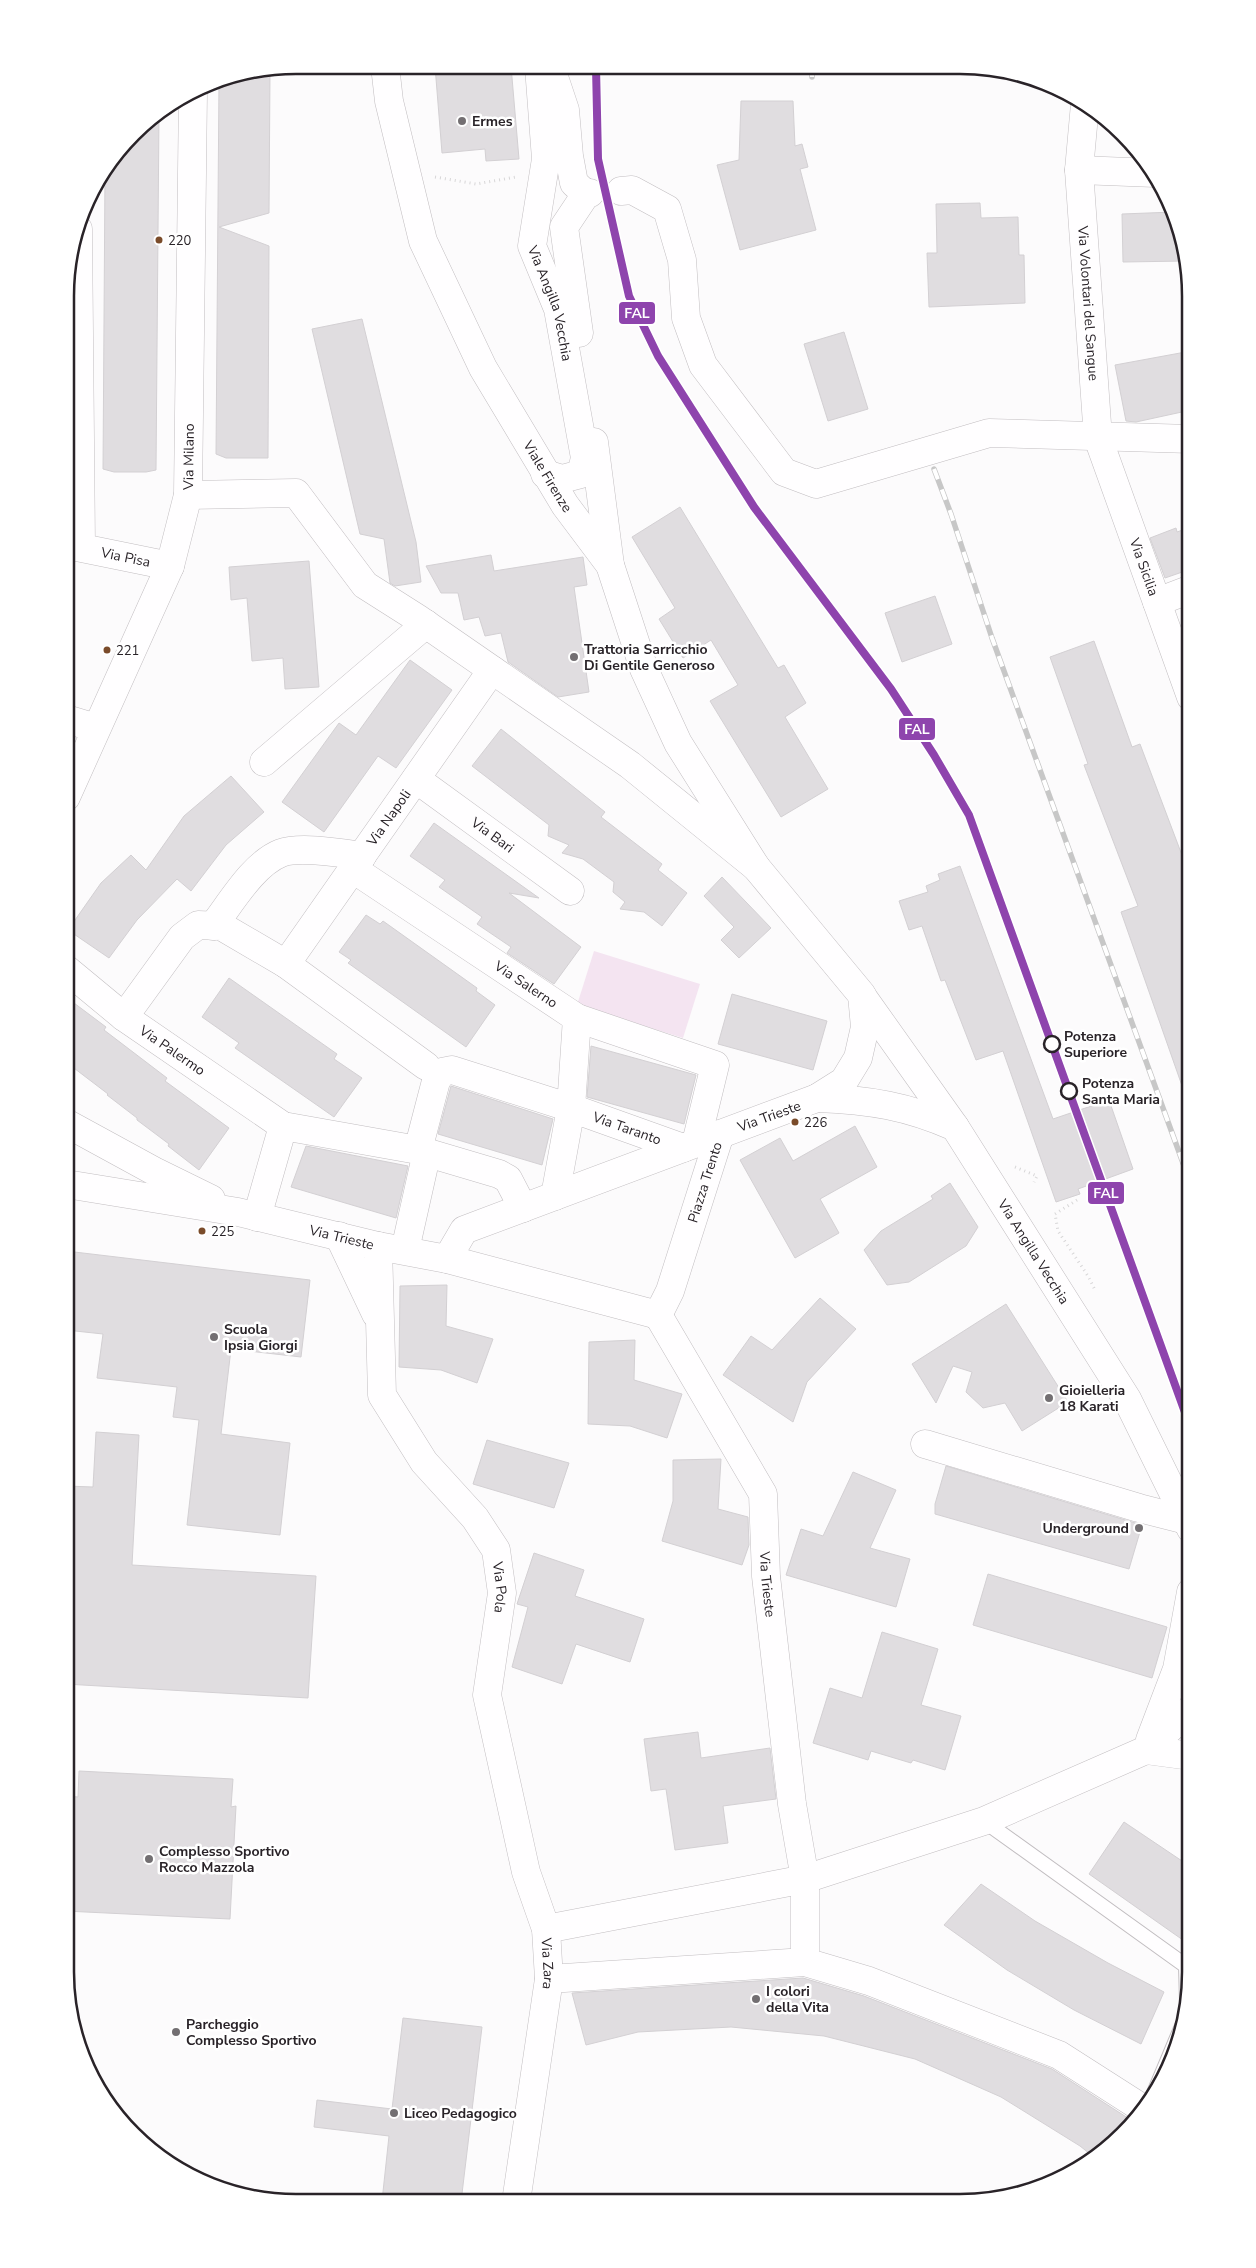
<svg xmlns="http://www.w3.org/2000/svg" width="1256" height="2268" viewBox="0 0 1256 2268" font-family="'Nunito Sans',sans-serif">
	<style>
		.green { fill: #f4e4f1 }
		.building { fill: #e0dde0; stroke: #d3d0d3 }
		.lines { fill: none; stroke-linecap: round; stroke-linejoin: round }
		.service-casing { stroke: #c2bec1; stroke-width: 16 }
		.minor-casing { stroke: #c2bec1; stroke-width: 29 }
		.secondary-casing { stroke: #c2bec1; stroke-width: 29 }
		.primary-casing { stroke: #c2bec1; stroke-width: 29 }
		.path { stroke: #d7d6d7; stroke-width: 3; stroke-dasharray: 1 4; stroke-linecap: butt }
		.service { stroke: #fffeff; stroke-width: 14 }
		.minor { stroke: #fffeff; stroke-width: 28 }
		.secondary { stroke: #fffeff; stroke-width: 28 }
		.primary { stroke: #fffeff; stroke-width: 28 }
		.rail-casing { stroke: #c7c7c7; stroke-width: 5.5 }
		.rail { stroke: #fff; stroke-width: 4; stroke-dasharray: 11; stroke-linecap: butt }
		.rail-1-casing { stroke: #fff; stroke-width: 11 }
		.rail-1 { stroke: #8e44ad; stroke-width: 8 }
		.poi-dot { fill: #736f72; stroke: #fff; stroke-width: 2 }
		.bus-dot { fill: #7a4b2a; stroke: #fff; stroke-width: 2 }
		.stop-dot { fill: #fff; stroke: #292328; stroke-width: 2.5 }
		.labels { text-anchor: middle; stroke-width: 5; stroke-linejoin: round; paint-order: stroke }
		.bus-label { font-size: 13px; fill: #292328; stroke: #fff; text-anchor: start }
		.poi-label { font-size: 14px; font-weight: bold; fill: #292328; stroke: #fff; text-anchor: start }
		.street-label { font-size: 14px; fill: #292328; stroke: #fff }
		.stop-label { font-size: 14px; font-weight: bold; fill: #292328; stroke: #fff; text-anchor: start }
		.rim { fill: none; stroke: #292328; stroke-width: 2.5 }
		.line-badge { stroke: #fff; stroke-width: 2 }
		.badge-label { font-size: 14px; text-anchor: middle; font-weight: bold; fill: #fff }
	</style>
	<rect width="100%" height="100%" fill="#fcfbfc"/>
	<!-- green -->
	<path class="green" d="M594 951 700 984 683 1038 577 1005Z"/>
	<!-- building -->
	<g class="building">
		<path d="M435 66H511L519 159 486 161 485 149 442 153Z"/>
		<path d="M270 70 269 213 219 227 269 246 268 458H226L216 454 219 80Z"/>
		<path d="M741 101H793L795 146 802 144 808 167 800 169 816 230 740 250 717 165 739 160Z"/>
		<path d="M159 113 156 470 146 472H114L103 469 105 172 143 122Z"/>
		<path d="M980 203 981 218 1018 217 1019 255H1024L1025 303 929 307 927 253H937L936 204Z"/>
		<path d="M1174 212 1179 221 1185 261 1123 262 1122 214Z"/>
		<path d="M362 319 416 542 421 582 395 586 390 583 384 539 360 534 312 329Z"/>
		<path d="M844 332 868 409 828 421 804 344Z"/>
		<path d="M1191 351V410L1136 422 1126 421 1115 365Z"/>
		<path d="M680 507 778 668 784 665 806 703 785 717 828 789 781 817 710 701 738 685 711 640 683 658 659 619 675 608 632 537Z"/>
		<path d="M1191 527V569L1165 578 1150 538 1176 528 1177 532Z"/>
		<path d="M491 555 494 571 583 557 587 585 574 587 589 692 558 697 508 662 501 633 485 636 479 617 464 620 458 593H441L426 566Z"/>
		<path d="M309 561 319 687 285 689 283 658 252 661 247 598 231 600 229 567Z"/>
		<path d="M935 596 952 644 902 662 885 613Z"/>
		<path d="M1094 641 1132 747 1140 744 1191 879V1099L1187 1100 1121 912 1138 906 1084 765 1088 764 1050 657Z"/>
		<path d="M410 660 452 690 396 768 378 756 324 832 282 802 339 723 356 735Z"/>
		<path d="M501 729 605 812 601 817 662 864 658 870 687 893 662 926 644 912 620 909 625 902 613 892 614 882 583 859 562 853 569 845 548 836 549 825 472 766Z"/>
		<path d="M231 776 264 812 226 845 191 891 177 879 137 920 109 958 68 930 101 883 131 855 146 870 184 816Z"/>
		<path d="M434 823 539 898 509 893 581 947 554 984 507 953 511 947 477 924 482 917 439 887 445 880 410 856Z"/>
		<path d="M960 866 1053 1119 1109 1100 1133 1169 1078 1189 1080 1194 1056 1202 1003 1051 976 1060 945 980 941 981 922 926 909 930 899 901 928 892 926 886 940 880 938 874Z"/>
		<path d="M722 877 771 928 739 958 721 940 734 927 704 896Z"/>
		<path d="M366 915 380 924 383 921 477 988 476 991 495 1005 466 1047 348 963 351 960 339 952Z"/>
		<path d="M229 978 337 1054 334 1059 362 1078 334 1117 235 1048 239 1043 202 1017Z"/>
		<path d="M732 994 827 1021 813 1070 718 1044Z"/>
		<path d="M66 997 106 1027 104 1030 167 1078 165 1081 229 1128 199 1170 168 1146 169 1144 137 1120V1118L107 1095 108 1094 66 1062Z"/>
		<path d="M591 1046 696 1075 684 1124 587 1097Z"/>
		<path d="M451 1086 553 1119 542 1165 438 1134Z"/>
		<path d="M855 1126 877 1167 820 1199 839 1233 795 1258 740 1160 780 1138 793 1161Z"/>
		<path d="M306 1146 408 1166 396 1218 291 1187Z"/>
		<path d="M950 1183 978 1227 966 1246 909 1282 887 1285 864 1250 881 1231 933 1199 931 1196Z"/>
		<path d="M66 1251 310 1280 301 1357 231 1349 221 1434 290 1443 280 1535 187 1525 199 1420 173 1417 177 1387 97 1378 103 1334 66 1330Z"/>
		<path d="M447 1285 446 1326 493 1339 477 1383 441 1370 399 1367 400 1286Z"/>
		<path d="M820 1298 856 1329 807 1382 793 1422 723 1375 751 1336 772 1350Z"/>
		<path d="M1006 1304 1068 1402 1022 1431 1005 1403 983 1408 966 1392 972 1372 953 1366 936 1403 912 1364Z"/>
		<path d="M635 1340 634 1380 682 1394 667 1438 630 1426 588 1424 589 1342Z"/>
		<path d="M96 1432 139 1435 132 1565 316 1576 308 1698 65 1684 66 1486 93 1487Z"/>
		<path d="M487 1440 569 1463 554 1508 473 1484Z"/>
		<path d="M721 1459 718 1509 748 1517 749 1545 742 1565 662 1541 673 1501V1460Z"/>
		<path d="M946 1466 1142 1525 1129 1569 935 1514V1504Z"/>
		<path d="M853 1472 896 1490 870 1548 910 1559 896 1607 786 1575 801 1529 823 1536Z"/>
		<path d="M534 1553 584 1570 575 1596 644 1619 630 1662 576 1644 562 1684 512 1667 528 1607 517 1604Z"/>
		<path d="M988 1574 1167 1627 1152 1678 973 1625Z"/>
		<path d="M882 1632 938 1649 921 1705 961 1716 945 1770 913 1760 911 1763 871 1751 868 1760 813 1743 830 1688 862 1698Z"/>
		<path d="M698 1732 701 1758 770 1748 776 1799 723 1806 728 1843 675 1850 666 1789 651 1791 644 1739Z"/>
		<path d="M79 1771 233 1779 231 1807 236 1806 230 1919 65 1911V1796L78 1797Z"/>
		<path d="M1124 1822 1191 1867 1190 1945 1089 1874Z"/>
		<path d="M981 1884 1035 1921 1108 1963 1164 1992 1141 2044 1074 2010 1007 1970 944 1925Z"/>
		<path d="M803 1978 864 1996 1052 2069 1134 2122 1095 2158 1080 2146 1001 2097 915 2059 824 2036 731 2027 638 2032 586 2045 572 1993Z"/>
		<path d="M403 2018 482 2027 461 2202 382 2201 389 2136 314 2127 317 2100 392 2109Z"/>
	</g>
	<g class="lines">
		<defs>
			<g id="service">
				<path d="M984 1821 1186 1966 1187 2002"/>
				<path d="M1151 2100 1182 2026"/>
			</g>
			<g id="minor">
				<path id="s1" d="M539 67 546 159 532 246 558 309 585 458 581 474 562 479 545 474"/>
				<path d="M546 67 555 80 565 110 569 156 574 183 586 194"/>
				<path id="s2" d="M1085 104 1079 170 1098 438 1191 697"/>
				<path d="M1079 170 1155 173"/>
				<path d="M621 191 632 190 667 209 682 260 686 318 703 365 784 472 816 484 989 433 1191 439"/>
				<path d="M78 229 81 546"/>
				<path d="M579 333 564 227 586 194 590 193"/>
				<path d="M594 442 610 565"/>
				<path d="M188 495 296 493 365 585 417 618 630 765 756 867 862 995 865 1027 858 1058 844 1081 817 1098 464 1230 447 1259"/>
				<path id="s3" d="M67 545 170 566"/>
				<path d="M1157 602 1191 589"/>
				<path d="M66 719 96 728"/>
				<path d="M264 762 426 624"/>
				<path id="s4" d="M416 779 570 891"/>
				<path id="s5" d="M353 869 577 1018 715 1065 696 1143"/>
				<path d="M213 926C231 903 253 864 281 853 300 846 341 853 362 856"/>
				<path d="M286 964 426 1066"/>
				<path id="s6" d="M66 969 124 1017 283 1126 418 1150"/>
				<path id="s7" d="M862 996 955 1127 1127 1399 1191 1529"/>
				<path id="s8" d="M124 1017 182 937 198 925 221 926 286 964 492 670"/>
				<path d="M817 1098C870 1100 907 1106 955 1127"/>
				<path d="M66 1123 154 1171 211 1199"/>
				<path id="s9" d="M66 1184 238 1212 378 1246 447 1259 658 1315"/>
				<path id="s10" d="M555 1196 571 1108 683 1148"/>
				<path d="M523 1208 508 1179 499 1174 418 1150 436 1081 442 1072 452 1070 571 1108 577 1018"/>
				<path d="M257 1217 283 1126"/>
				<path d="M339 1236 376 1314"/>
				<path id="s11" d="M378 1246 382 1395 424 1462 475 1518 496 1550 502 1593 487 1695 526 1872 546 1929 549 1979 516 2202"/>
				<path d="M405 1250 427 1152"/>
				<path id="s12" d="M658 1315 763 1494 766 1576 792 1804 805 1879V1962"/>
				<path id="s13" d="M658 1315 670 1291 720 1134"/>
				<path d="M925 1444 1139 1508 1186 1520"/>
				<path d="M1150 1740 1177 1669 1191 1592"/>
				<path d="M1146 1750 1191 1756"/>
				<path d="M546 1929 805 1879 984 1821 1146 1750 1191 1709"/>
				<path d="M549 1979 805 1962 869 1981 1059 2055 1145 2110"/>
			</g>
			<g id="secondary">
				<path id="s14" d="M385 66 389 101 423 241 483 368 565 505 610 565 644 669 678 743 756 867"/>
			</g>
			<g id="primary">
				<path id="s15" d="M66 797 170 566 188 495 193 92"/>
			</g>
		</defs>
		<!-- service casing -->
		<use href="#service" class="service-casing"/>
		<!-- minor casing -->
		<use href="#minor" class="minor-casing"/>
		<!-- secondary casing -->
		<use href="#secondary" class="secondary-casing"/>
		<!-- primary casing -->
		<use href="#primary" class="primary-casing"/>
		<!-- path -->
		<g class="path">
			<path d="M435 177 476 184 516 177"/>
			<path d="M1015 1167 1037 1176 1034 1182"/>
			<path d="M1077 1200 1055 1214 1058 1231 1088 1276 1095 1290"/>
		</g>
		<!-- service -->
		<use href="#service" class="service"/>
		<!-- minor -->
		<use href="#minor" class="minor"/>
		<!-- secondary -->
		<use href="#secondary" class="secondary"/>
		<!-- primary -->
		<use href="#primary" class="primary"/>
		<defs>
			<g id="rail">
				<path d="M812 68V77"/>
				<path d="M934 469 951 514 992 638 1191 1185"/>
			</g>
		</defs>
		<!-- rail casing -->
		<use href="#rail" class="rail-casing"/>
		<!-- rail -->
		<use href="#rail" class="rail"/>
		<defs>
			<path id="rail-1" d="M596 67 598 159 629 296 658 356 754 507 891 689 934 755 969 815 1191 1429"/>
		</defs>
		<!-- rail-1 casing -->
		<use href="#rail-1" class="rail-1-casing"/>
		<!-- rail-1 -->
		<use href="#rail-1" class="rail-1"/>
	</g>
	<!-- markers -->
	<g class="poi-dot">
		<circle cx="462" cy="121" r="5"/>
		<circle cx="574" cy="657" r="5"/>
		<circle cx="214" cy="1337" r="5"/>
		<circle cx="1049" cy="1398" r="5"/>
		<circle cx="1139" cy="1528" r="5"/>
		<circle cx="149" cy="1859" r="5"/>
		<circle cx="756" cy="1999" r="5"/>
		<circle cx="176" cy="2032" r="5"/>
		<circle cx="394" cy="2113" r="5"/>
	</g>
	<g class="bus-dot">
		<circle cx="159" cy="240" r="4.5"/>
		<circle cx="107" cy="650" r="4.5"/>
		<circle cx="795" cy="1122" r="4.5"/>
		<circle cx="202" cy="1231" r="4.5"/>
	</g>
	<g class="stop-dot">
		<circle cx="1052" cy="1044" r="8"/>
		<circle cx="1069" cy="1091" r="8"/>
	</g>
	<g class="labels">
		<!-- bus labels -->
		<g class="bus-label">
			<text x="168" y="245">220</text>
			<text x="116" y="655">221</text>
			<text x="804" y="1127">226</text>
			<text x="211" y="1236">225</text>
		</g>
		<!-- poi labels -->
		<g class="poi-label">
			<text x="472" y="126">Ermes</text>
			<text x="584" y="654">Trattoria Sarricchio<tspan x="584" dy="16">Di Gentile Generoso</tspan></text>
			<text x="224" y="1334">Scuola<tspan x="224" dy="16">Ipsia Giorgi</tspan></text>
			<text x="1059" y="1395">Gioielleria<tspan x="1059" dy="16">18 Karati</tspan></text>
			<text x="1129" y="1533" text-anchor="end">Underground</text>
			<text x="159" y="1856">Complesso Sportivo<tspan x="159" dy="16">Rocco Mazzola</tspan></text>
			<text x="766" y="1996">I colori<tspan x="766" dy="16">della Vita</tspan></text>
			<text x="186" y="2029">Parcheggio<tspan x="186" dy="16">Complesso Sportivo</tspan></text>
			<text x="404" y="2118">Liceo Pedagogico</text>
		</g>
		<!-- street labels -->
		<g class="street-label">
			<text dy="5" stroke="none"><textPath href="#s1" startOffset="241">Via Angilla Vecchia</textPath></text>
			<text dy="5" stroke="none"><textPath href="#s2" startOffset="200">Via Volontari del Sangue</textPath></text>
			<text dy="5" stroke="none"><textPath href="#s15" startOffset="365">Via Milano</textPath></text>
			<text dy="5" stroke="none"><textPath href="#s14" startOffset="446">Viale Firenze</textPath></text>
			<text dy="5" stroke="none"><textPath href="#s3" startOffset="60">Via Pisa</textPath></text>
			<text dy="5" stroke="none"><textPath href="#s2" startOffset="472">Via Sicilia</textPath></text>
			<text dy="5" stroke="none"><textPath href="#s8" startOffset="396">Via Napoli</textPath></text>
			<text dy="5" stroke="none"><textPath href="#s4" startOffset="95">Via Bari</textPath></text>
			<text dy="5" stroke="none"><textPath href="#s5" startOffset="208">Via Salerno</textPath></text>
			<text dy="5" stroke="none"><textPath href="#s6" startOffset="134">Via Palermo</textPath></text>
			<text transform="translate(769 1116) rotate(-20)" y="5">Via Trieste</text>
			<text dy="5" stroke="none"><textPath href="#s10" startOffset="149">Via Taranto</textPath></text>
			<text dy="5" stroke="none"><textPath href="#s13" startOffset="141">Piazza Trento</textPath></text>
			<text dy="5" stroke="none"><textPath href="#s9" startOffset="281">Via Trieste</textPath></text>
			<text dy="5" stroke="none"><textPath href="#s7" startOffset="308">Via Angilla Vecchia</textPath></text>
			<text dy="5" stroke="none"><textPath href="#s12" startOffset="298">Via Trieste</textPath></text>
			<text dy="5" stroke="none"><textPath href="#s11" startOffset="380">Via Pola</textPath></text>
			<text dy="5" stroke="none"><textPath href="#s11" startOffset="765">Via Zara</textPath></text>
		</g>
		<!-- stop labels -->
		<g class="stop-label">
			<text x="1064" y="1041">Potenza<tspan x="1064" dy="16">Superiore</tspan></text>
			<text x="1082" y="1088">Potenza<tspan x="1082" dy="16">Santa Maria</tspan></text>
		</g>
	</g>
	<!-- crop -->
	<path d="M0 0H1256V2268H0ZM296 74H960A222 222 0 0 1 1182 296V1972A222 222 0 0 1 960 2194H296A222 222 0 0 1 74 1972V296A222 222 0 0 1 296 74Z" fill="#fff" fill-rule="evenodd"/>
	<path class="rim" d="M296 74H960A222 222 0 0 1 1182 296V1972A222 222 0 0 1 960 2194H296A222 222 0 0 1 74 1972V296A222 222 0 0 1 296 74Z"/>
	<g class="line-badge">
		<rect x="618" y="301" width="38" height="24" rx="5" fill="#8e44ad"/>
		<rect x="898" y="717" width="38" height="24" rx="5" fill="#8e44ad"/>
		<rect x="1087" y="1181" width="38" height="24" rx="5" fill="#8e44ad"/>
	</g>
	<g class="badge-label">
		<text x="637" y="318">FAL</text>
		<text x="917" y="734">FAL</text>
		<text x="1106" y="1198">FAL</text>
	</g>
</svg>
